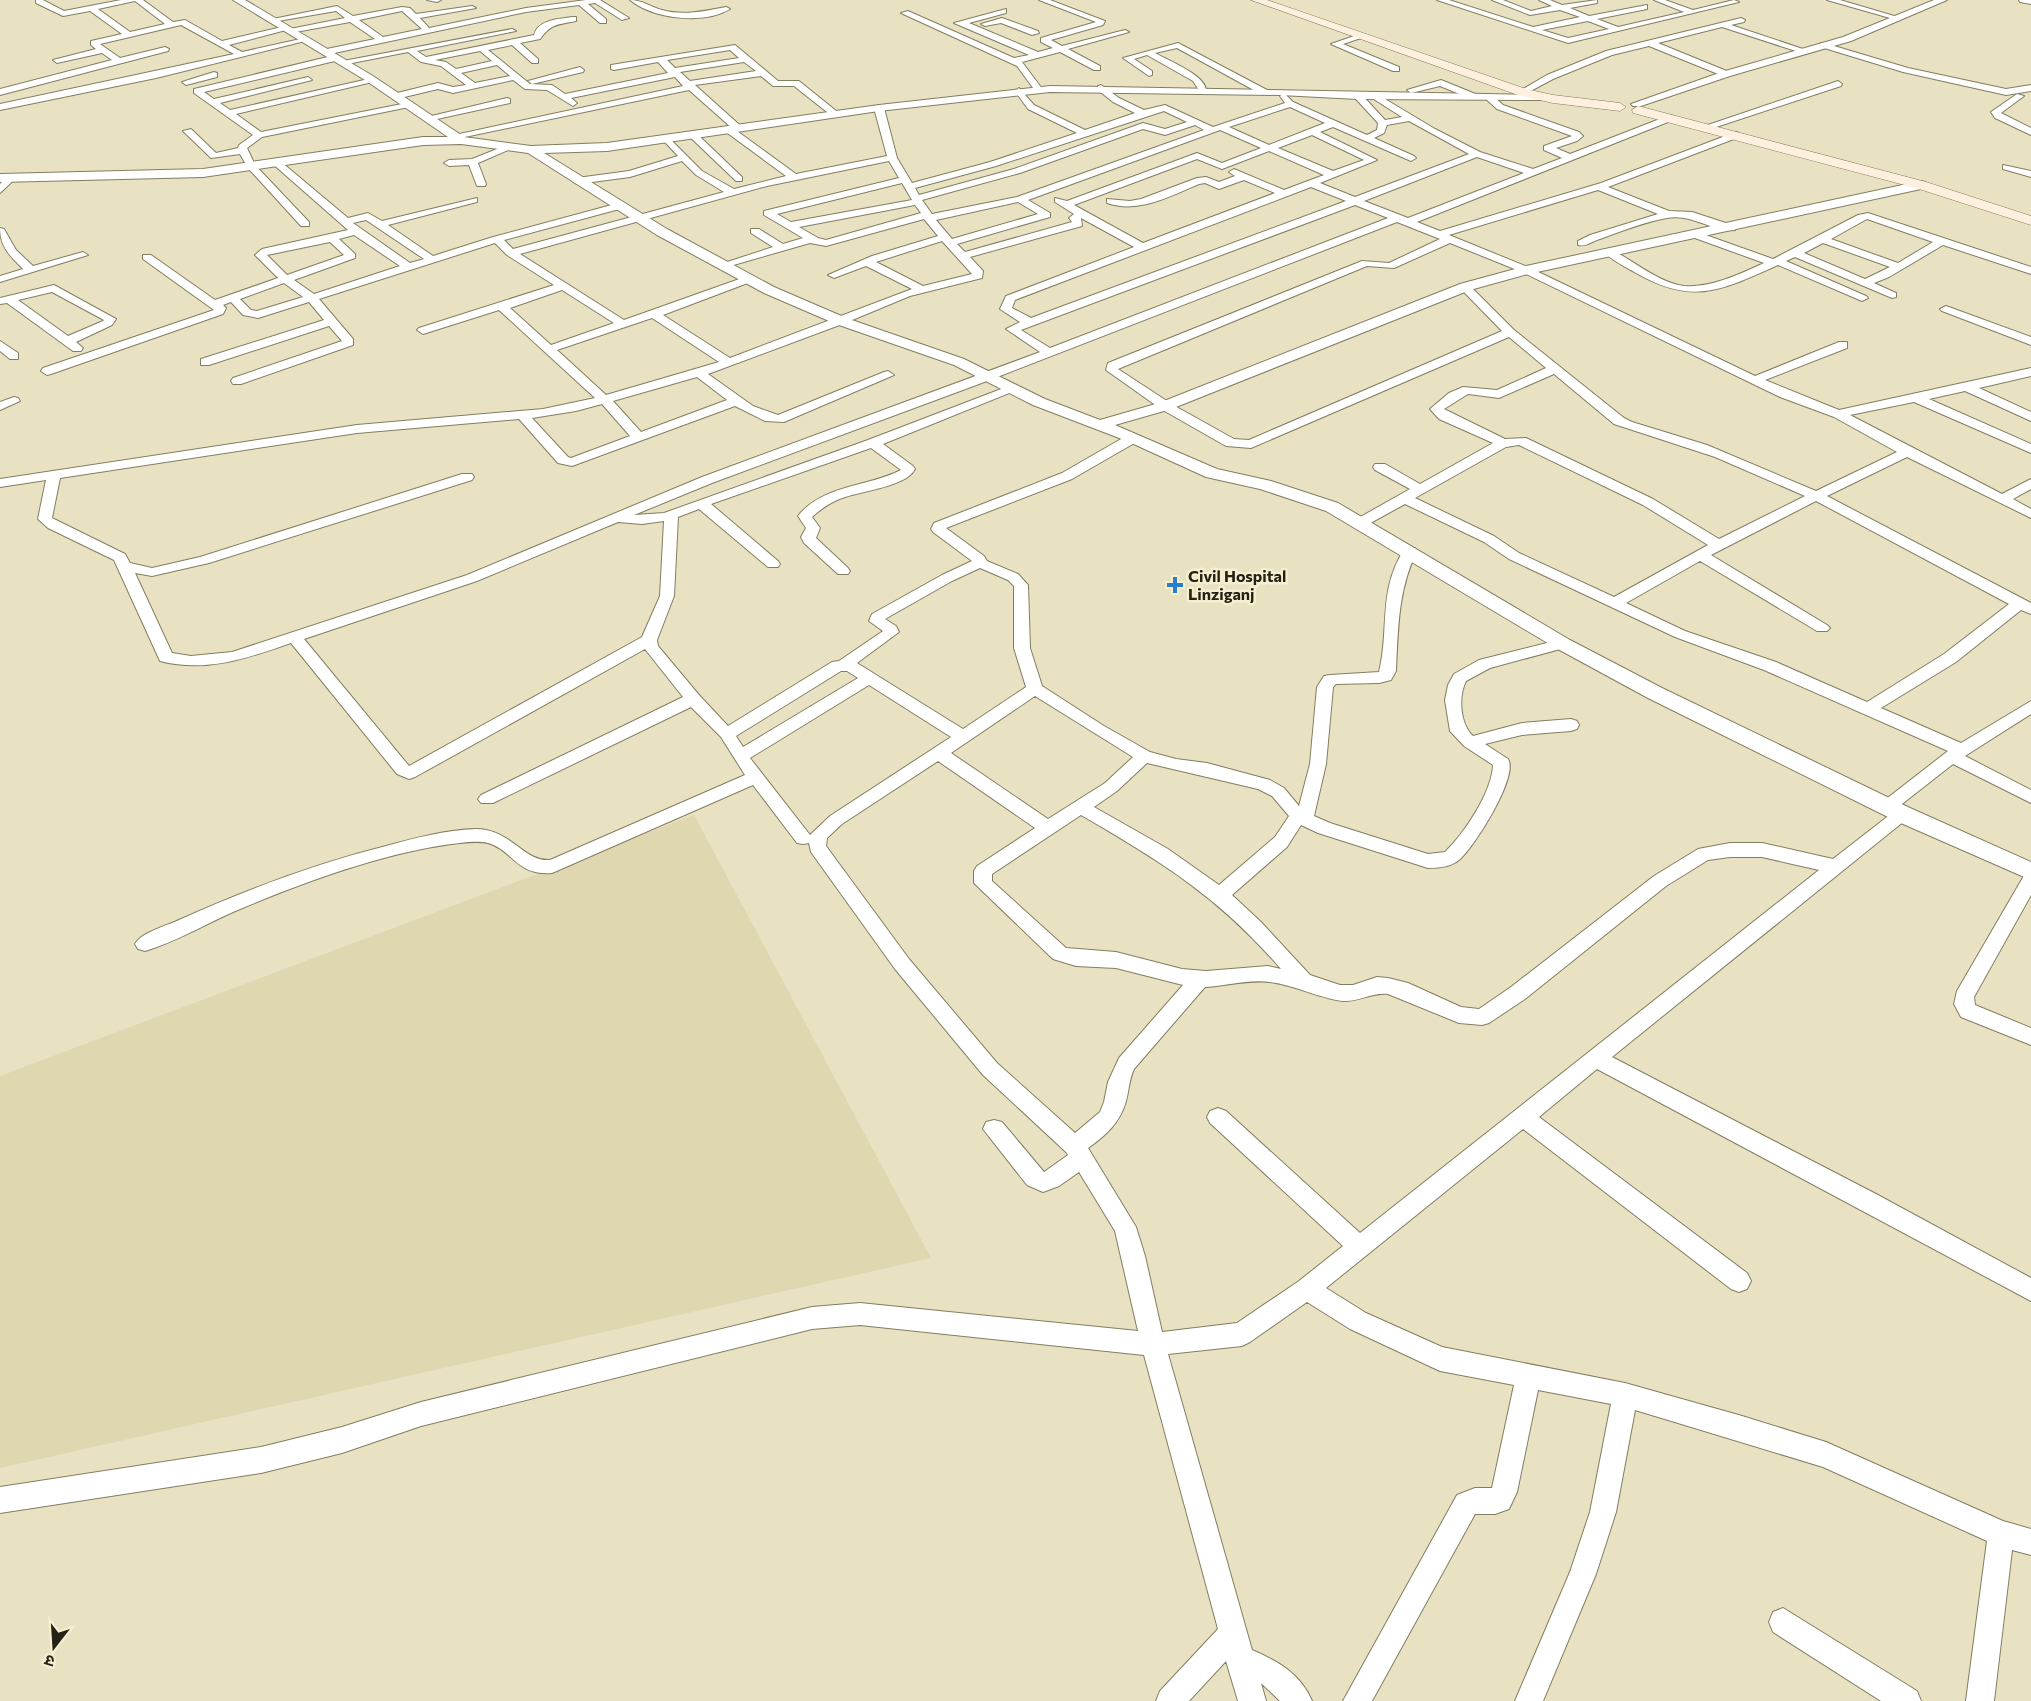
<svg xmlns="http://www.w3.org/2000/svg" width="2031" height="1701" viewBox="0 0 2031 1701" font-family="Commissioner,'Noto Sans Devanagari',sans-serif">
	<style>
		.built { fill: #dfd7b0 }
		.lines { fill: none; stroke-linecap: round; stroke-linejoin: round }
		.minor-casing { stroke: #837d60; stroke-width: 2 }
		.tertiary-casing { stroke: #837d60; stroke-width: 2 }
		.secondary-casing { stroke: #837d60; stroke-width: 1 }
		.minor { fill: #fff; fill-rule: evenodd }
		.tertiary { fill: #fff; fill-rule: evenodd }
		.secondary { fill: #ffefde; fill-rule: evenodd }
		.poi-dot { fill: #2780cd; stroke: #f5efcf; stroke-width: 2 }
		.labels { text-anchor: middle; stroke-width: 5; stroke-linejoin: round; paint-order: stroke }
		.poi-label { font-size: 16px; font-weight: bold; fill: #242115; stroke: #f5efcf; text-anchor: start }
	</style>
	<rect width="100%" height="100%" fill="#e8e2c2"/>
	<!-- built -->
	<path class="built" d="M694 815 931 1258 0 1468V1076Z"/>
	<g class="lines">
		<defs>
			<g id="minor">
				<path d="M36 0H43L64 11 121 0H143L173 22 185 20 222 41 286 26 290 29 345 18 336 11 272 22 268 20 337 6 353 16 402 7 410 8 416 14 472 6 476 8 420 18 429 28 526 8 586 0H600L629 18 622 20 595 3 588 4 606 19V23H600L579 5 526 12 325 55 322 54V50L375 39 350 22 290 33 286 30 229 45 242 52 305 38 309 40 156 78 0 110V104L234 54 181 25 100 44 120 58 165 47 169 49 168 51 0 95V89L112 60 102 53 57 63 53 60 96 49 91 45V41L122 34 90 11 63 16 36 3ZM135 1 165 24 130 32 98 9ZM402 11 422 29 383 37 359 20Z"/>
				<path d="M427 0H441L437 2Z"/>
				<path d="M630 0C642 0 651 7 662 10 683 16 705 11 726 7L730 9C704 25 653 19 630 0Z"/>
				<path d="M1039 0H1050L1105 21 1103 25 1051 40 1062 46 1125 30 1129 32 1068 49 1100 66V70H1094L1060 52 1022 62 1043 90 1039 93 1036 92 1017 66 901 13 908 11 1014 58 1029 55 954 23 1006 9V13L969 23 1038 52 1053 48 1041 42V38L1096 22Z"/>
				<path d="M1437 0H1449L1533 27 1580 17 1560 10 1530 15 1492 0H1503L1531 11 1552 6 1539 0H1550L1562 5 1597 0V3L1570 8 1589 16 1647 5V9L1597 19 1618 27 1684 12 1654 0H1665L1693 10 1734 0 1739 2 1568 43ZM1588 21 1609 29 1568 38 1542 30Z"/>
				<path d="M1827 0H1840L1901 18 1897 20Z"/>
				<path d="M2019 0H2031V4L2020 2Z"/>
				<path d="M573 17H576V21C557 25 552 23 540 39L520 43 538 59V63H532L512 45 488 50 530 84 552 85 565 94 668 73 658 62 614 70 611 69V65L735 45 778 81H799L840 114 832 116 794 86H773L761 76 695 85 744 129 737 131 796 174 887 156 874 108 879 105 884 108 897 158 912 183 990 162 1077 133 1028 109 1015 91 1019 88 1034 105 1085 130 1135 113 1113 102 1098 90V86L1101 85 1119 98 1144 110 1165 105 1213 127 1285 103 1280 96 1284 93 1293 102 1367 135 1377 130 1378 123 1355 98V94H1361L1385 120 1402 117 1372 98V94L1375 93 1435 129 1480 152 1533 169 1562 158 1544 150V146L1572 136 1497 109 1487 100V96H1493L1503 105 1579 132 1583 136 1577 141 1556 148 1570 154 1670 115 1673 116V120L1417 222 1440 231 1601 183 1736 132 1739 133V137L1608 187 1669 211 1692 212 1735 226V230C1714 233 1692 213 1667 218 1645 222 1621 231 1600 239 1592 241 1587 247 1578 245V241L1590 235 1658 214 1598 190 1449 235 1530 268 1755 376 1839 342H1847V348L1765 380 1839 410 2031 368V376L1979 388 2031 412V421L1965 391 1929 399 2031 444V453L1914 402 1850 415 2002 494 2031 479V489L2013 499 2031 509V518L1907 457 1827 496 2031 603V614L2021 610 1956 662 1881 708 1961 743 2031 701V714L1965 756 2031 790V803L1953 764 1893 811 1887 813 1881 811 1878 807 1881 803 1948 751 1764 670 1675 637 1509 559 1484 542 1405 504 1365 526H1355L1353 523 1355 520 1410 489 1375 470 1373 467 1375 464H1385L1420 484 1493 443 1439 419 1430 409 1449 393 1463 387 1497 390 1546 368 1509 337 1251 448 1226 446 1161 409 1106 370 1108 363 1362 261 1389 263 1440 239 1397 222 979 384 712 483 634 515 664 513 868 440 1009 386H1017L1019 389 883 444 913 466 915 469C907 486 863 491 845 497 832 501 822 508 812 517L820 528 816 538 848 568 850 571 848 574H838L804 543 801 537 806 528 798 516C822 485 868 487 901 470L871 448 711 504 778 561 780 564 778 567H768L699 509 678 517 674 596 657 640 658 646 699 695 728 726 832 662 839 661 883 631 869 621 872 614 942 575 972 561 933 532 931 529 934 523 1062 473 1128 435H1138L1140 438 1138 441 1072 479 946 528 984 556 987 561 1018 574 1028 585 1030 648 1042 686 1104 726 1150 752 1176 759 1207 763 1270 780 1284 788 1299 806 1310 764 1317 687 1324 676 1330 675 1379 672C1390 628 1377 591 1405 548H1415L1417 551C1398 589 1398 629 1396 671L1391 680 1379 683 1336 684 1333 687 1326 764 1314 816 1330 823 1428 854 1445 852C1464 834 1492 792 1493 765L1464 746 1450 731 1445 700 1448 685 1454 674 1479 660 1563 639 1568 641 1571 644 1568 647 1490 668 1466 681C1458 697 1460 724 1473 736L1522 723 1571 719 1577 721 1579 725 1577 729 1571 731 1522 735 1485 744 1508 759C1519 776 1474 848 1459 860 1451 867 1438 868 1428 868L1318 833 1301 825 1287 847 1232 895 1261 922 1310 975 1340 985H1353L1377 977 1388 978 1408 983 1461 1007 1479 1009 1511 987 1654 876 1698 849 1730 843H1762L1833 859 1896 810 1902 808 1908 810 1911 814 1908 818 1612 1057 1876 1194 2031 1278V1301L1597 1069 1539 1117 1747 1273 1751 1281 1747 1289 1739 1292 1731 1289 1523 1129 1326 1288 1366 1313 1442 1347 1625 1383 1742 1416 1826 1442 2003 1521 2031 1529V1555L2012 1550 1994 1701H1966L1987 1541 1823 1467 1635 1410 1616 1512 1596 1574 1543 1701H1515L1570 1572 1590 1512 1611 1404 1538 1390 1517 1492 1509 1509 1495 1514H1475L1372 1701H1343L1457 1495 1475 1488H1492L1514 1385 1440 1371 1350 1329 1307 1302 1250 1342 1242 1346 1168 1354 1252 1650C1278 1661 1301 1674 1312 1701H1280L1261 1683 1266 1701H1238L1226 1661 1189 1701H1156L1160 1691 1218 1629 1144 1355 860 1325 812 1329 421 1426 342 1453 261 1473 0 1513V1487L261 1447 342 1427 421 1402 812 1307 860 1303 1138 1331 1115 1231 1079 1172 1059 1186 1043 1192 1027 1185 983 1129 986 1122 994 1120 1002 1122 1044 1172 1068 1155 1066 1152 983 1075 895 969 811 852 809 843 803 844 797 843 753 785 552 873C516 876 513 850 488 843 479 841 469 842 460 843 387 851 301 883 233 912 204 925 175 942 145 951L138 949 135 944C142 932 166 926 179 920 246 890 314 864 386 846 415 838 445 830 476 829 511 829 524 862 550 860L745 775 721 737 691 707 493 803H481L478 799 481 795 683 697 645 649 415 777 409 779 397 774 291 643C248 658 206 673 160 661L114 560 48 528 38 519 46 480 0 487V479L357 425 543 409 595 398 499 310 423 334 417 330 419 328 554 285 507 255 495 243 319 299 353 339V345L241 384H233L231 381 233 378 342 341 329 326 209 365H201V359L324 320 309 302 258 318 243 315 231 302 223 305 226 308 223 314 51 374 47 375 41 371 43 368 214 310 143 259V255H151L215 300 278 278 255 255 262 249 348 230 274 165V161H280L348 218 368 213 382 221 477 198V202L388 225 433 256 493 237 619 203 623 204V208L504 240 513 249 724 192 696 175 682 161 630 177 577 184 572 181 577 178 629 171 678 156 662 139 667 136 702 171 734 189 786 176 726 132V128L733 129 689 90 455 139 450 136 683 86 675 77 571 98 577 103 573 106 547 90 525 89 513 80 453 93 438 89 396 99 392 96 393 94 438 83 453 87 466 85 441 66 421 62 408 52 342 65 338 62 512 29 516 31 417 51 426 57 534 35C538 19 560 19 573 17ZM730 50 739 58 675 68 667 60ZM480 51 492 61 456 69 446 62 435 60ZM744 62 756 71 690 81 680 72ZM497 65 510 76 475 83 461 73ZM1290 107 1325 123 1269 145 1229 127ZM1164 111 1187 122 1165 129 1143 123 1014 169 919 195 915 188 996 166ZM1409 121 1469 154 1355 197 1320 183 1377 160 1320 132 1333 127 1411 161 1416 158 1414 156 1374 138 1384 133 1387 125ZM1195 125 1204 130 1017 197 932 214 922 200 1020 173 1143 129 1165 135ZM1220 130 1261 148 1222 163 1197 153 1067 201 1055 198V202L1074 214 1069 218 1072 222 965 252 957 244 1050 217V213L1028 200ZM1312 135 1364 160 1333 171 1278 148ZM1269 151 1324 175 1284 190 1234 169 1229 172 1235 176 1219 182 1206 177 1197 178 1141 199 1130 201 1107 199V203C1139 214 1170 196 1199 184L1205 183 1219 189 1244 180 1275 193 1143 243 1074 205 1197 159 1222 169ZM1477 157 1524 173 1408 218 1364 201ZM889 161 899 178 764 211V215L803 238 783 244 759 229H751V233L773 247 718 265 723 268 810 243 826 246 924 219 938 236 872 256 828 275 834 278 866 266 912 289 730 358 663 315 753 281V277H745L624 320 520 254 767 186ZM902 183 912 200 791 222 777 214ZM1311 187 1346 201 1031 318 1012 308 1015 300ZM1018 202 1038 214 952 239 936 220ZM915 205 921 213 826 240 818 238 799 227ZM1355 205 1388 218 1050 348 1021 330ZM1081 218 1134 247 1006 296 1000 309 1020 322 1006 329 1040 352 702 477 467 575 232 652 191 656 172 653 135 573 152 576 209 563 472 480 474 477 472 474H462L200 557 152 568 130 563 125 554 52 518 60 478 357 433 519 419 558 463 572 466 735 406 765 421 784 422 894 375 888 371 884 372 778 415 753 406 708 374 845 323 910 296 982 278 983 271 970 257 1082 226ZM366 220 424 259 410 263 353 223ZM354 235 400 266 314 294 294 280 355 258V254L339 239ZM942 241 972 274 923 286 876 262ZM330 242 344 255 287 275 267 255ZM1450 243 1522 272 1780 397 1834 417 1897 452 1816 491 1707 445 1632 422 1624 418 1514 330 1469 285H1461V289L1502 331 1249 440 1234 439 1173 405 1118 369 1367 266 1394 268ZM284 283 303 297 257 311 251 310 240 299ZM562 290 614 323 551 345 510 308ZM652 318 719 362 606 395 557 350ZM1554 374 1614 424 1715 457 1805 496 1719 539 1653 499 1526 438 1505 439 1444 409 1468 394 1499 398ZM697 377 727 400 641 432 613 401ZM602 404 630 436 571 458 568 457 532 418 576 411ZM1519 445 1643 505 1708 545 1614 597 1519 553 1494 536 1415 498 1506 447ZM1816 501 2009 604 1944 654 1867 702 1776 662 1685 631 1626 603 1700 561 1817 631H1827L1830 628 1827 625 1711 555ZM664 521 660 596 642 637 409 766 304 639 477 581 618 522 642 524ZM980 568 1008 580 1014 586V648L1026 687 963 729 857 663 899 632 896 626 885 619 952 581ZM841 671H847L858 678 743 747 736 736ZM869 685 951 737 830 816 810 835 750 758ZM1035 696 1133 757 1105 783 1048 819 951 753ZM938 761 1035 828 977 866 974 871V883L1053 959 1076 966 1116 968 1183 985 1119 1058 1108 1082 1104 1102 1100 1112 1075 1133 997 1063 909 959 826 846 827 838 842 824ZM1147 763 1258 789 1272 796 1289 816 1275 837 1219 885 1168 849 1094 807 1117 791ZM1081 815C1162 862 1219 897 1281 969L1268 966 1206 971 1182 969 1116 952 1066 948 992 881V874ZM1730 857H1762L1819 870 1360 1233 1226 1111 1218 1108 1210 1111 1207 1117 1210 1123 1343 1246 1299 1281 1237 1323 1162 1332 1145 1256 1136 1227 1088 1148C1105 1136 1120 1123 1126 1101 1129 1090 1129 1080 1134 1069L1205 987C1226 986 1250 979 1270 982 1294 985 1322 999 1343 1001 1359 1002 1372 992 1388 994L1459 1023 1482 1025 1489 1023 1525 999 1666 886 1708 860Z"/>
				<path d="M1002 18 1038 31 1039 33 1032 35 1001 23 985 26 981 24Z"/>
				<path d="M1741 18 1745 20 1744 22 1731 25 1809 51 1802 53 1722 27 1658 43 1729 72V76H1723L1649 46 1612 55 1553 79 1525 94 1518 92 1547 75 1606 51Z"/>
				<path d="M1360 34 1367 36 1343 44 1399 67V71H1393L1331 44Z"/>
				<path d="M1178 43 1267 90 1268 92 1261 94 1177 48 1155 53C1169 61 1208 76 1206 92H1200L1193 81 1147 55 1134 59 1152 71V75L1149 76 1123 58Z"/>
				<path d="M1824 43 1908 68 2006 89 2031 85V91L2006 95 1903 72 1821 47V43Z"/>
				<path d="M336 55 340 58 339 60 204 92 214 99 308 77 312 80 220 103 230 110 373 78 377 81 236 114 261 132 412 102 413 104 409 107 262 137 247 148 255 165 309 222V226H301L248 168 240 154 211 158 183 131 191 129 216 153 238 148 239 145 253 135 194 93V89Z"/>
				<path d="M580 67 584 70 583 72 532 84 528 81Z"/>
				<path d="M214 72 217 73V77L186 85 182 82Z"/>
				<path d="M1441 80 1478 95 1479 97 1472 99 1440 86 1411 93 1407 90Z"/>
				<path d="M1838 81 1842 84 1841 86 1710 129 1702 127Z"/>
				<path d="M2017 94 2024 96 2001 113 2031 128V135L1995 118 1991 112Z"/>
				<path d="M507 98 510 99V103L428 121 423 118Z"/>
				<path d="M690 133H696L742 177V181H736L690 137Z"/>
				<path d="M507 145 515 147 478 163 486 184 485 186H477L469 165 449 166 444 163 449 160 472 159Z"/>
				<path d="M2003 165 2031 171V177L2003 169Z"/>
				<path d="M9 175 17 177 0 193V184Z"/>
				<path d="M1868 213 2031 267V274L1943 245 1889 277 1874 283 1896 293V297L1892 298 1795 257 1786 261 1866 296 1868 298 1862 301 1778 265C1722 290 1693 306 1636 273 1626 267 1613 261 1605 253L1606 251H1614C1635 262 1660 283 1684 286 1711 288 1740 274 1764 263L1692 237V233H1700L1773 259 1858 215ZM1867 219 1933 242 1898 263 1831 239ZM1823 243 1890 267 1865 279 1804 253Z"/>
				<path d="M0 228 4 229 16 250 33 266 83 252 88 255 0 282V276L23 269C10 256 0 247 0 228Z"/>
				<path d="M54 285 116 319 112 325 76 342 83 348 81 351H73L7 303 0 304V298ZM52 292 104 320 103 321 68 336 18 300Z"/>
				<path d="M1946 306 2031 337V345L1942 311 1940 309Z"/>
				<path d="M0 341 18 353V359H10L0 351Z"/>
				<path d="M14 397 18 398 20 401 0 410V402Z"/>
				<path d="M2031 872V895L1974 997 1975 1005 2031 1028V1045L1961 1017 1954 1004 1957 991 2025 874Z"/>
				<path d="M1783 1608 1917 1691 1921 1701H1881L1773 1632 1769 1622 1773 1612Z"/>
			</g>
			<g id="tertiary">
				<path d="M233 0H245L373 76 464 137 531 146 607 143 879 105 1050 86 1543 95V99L1539 100 1358 99 1280 95 1050 92 879 111 607 151 544 153 667 229 774 287 846 318 964 359 1045 399 1100 420 1159 403 1460 284 1526 266 1921 181 1925 182 1927 185 1921 189 1528 274 1470 290 1171 409 1115 425 1217 469 1271 481 1338 503 1570 640 1662 688 1910 808 2031 862V880L1894 820 1648 698 1556 648 1326 511 1260 489 1206 477 1127 441 1033 405 954 365 836 324 764 293 657 235 528 153 461 144 423 145 203 177 0 182V174L203 169 423 137H448L365 80Z"/>
				<path d="M1934 0H1947L1851 41 1730 76 1641 106H1633L1631 104 1722 72 1843 37Z"/>
			</g>
			<g id="secondary">
				<path d="M1251 0H1267L1526 89 1553 95 1620 103 1626 107 1620 111 1553 103 1518 95Z"/>
				<path d="M1638 106 1926 182 2031 216V225L1916 188 1633 113 1632 110Z"/>
			</g>
		</defs>
		<!-- minor casing -->
		<use href="#minor" class="minor-casing"/>
		<!-- tertiary casing -->
		<use href="#tertiary" class="tertiary-casing"/>
		<!-- secondary casing -->
		<use href="#secondary" class="secondary-casing"/>
		<!-- minor -->
		<use href="#minor" class="minor"/>
		<!-- tertiary -->
		<use href="#tertiary" class="tertiary"/>
		<!-- secondary -->
		<use href="#secondary" class="secondary"/>
	</g>
	<!-- markers -->
	<path class="poi-dot" d="M1172 576h6v6h6v6h-6v6h-6v-6h-6v-6h6z"/>
	<g class="labels">
		<!-- poi labels -->
		<g class="poi-label">
			<text x="1188" y="582">Civil Hospital<tspan x="1188" dy="18">Linziganj</tspan></text>
		</g>
	</g>
	<!-- north arrow -->
	<g transform="translate(54 1647) rotate(197)" stroke="#f5efcf" stroke-width="4.5" paint-order="stroke">
	<path d="M0-4.5L10 22L0 15L-10 22Z" fill="#242115"/>
	<text y="-9" font-size="16" font-weight="bold" text-anchor="middle" fill="#242115">उ</text>
	</g>
</svg>
